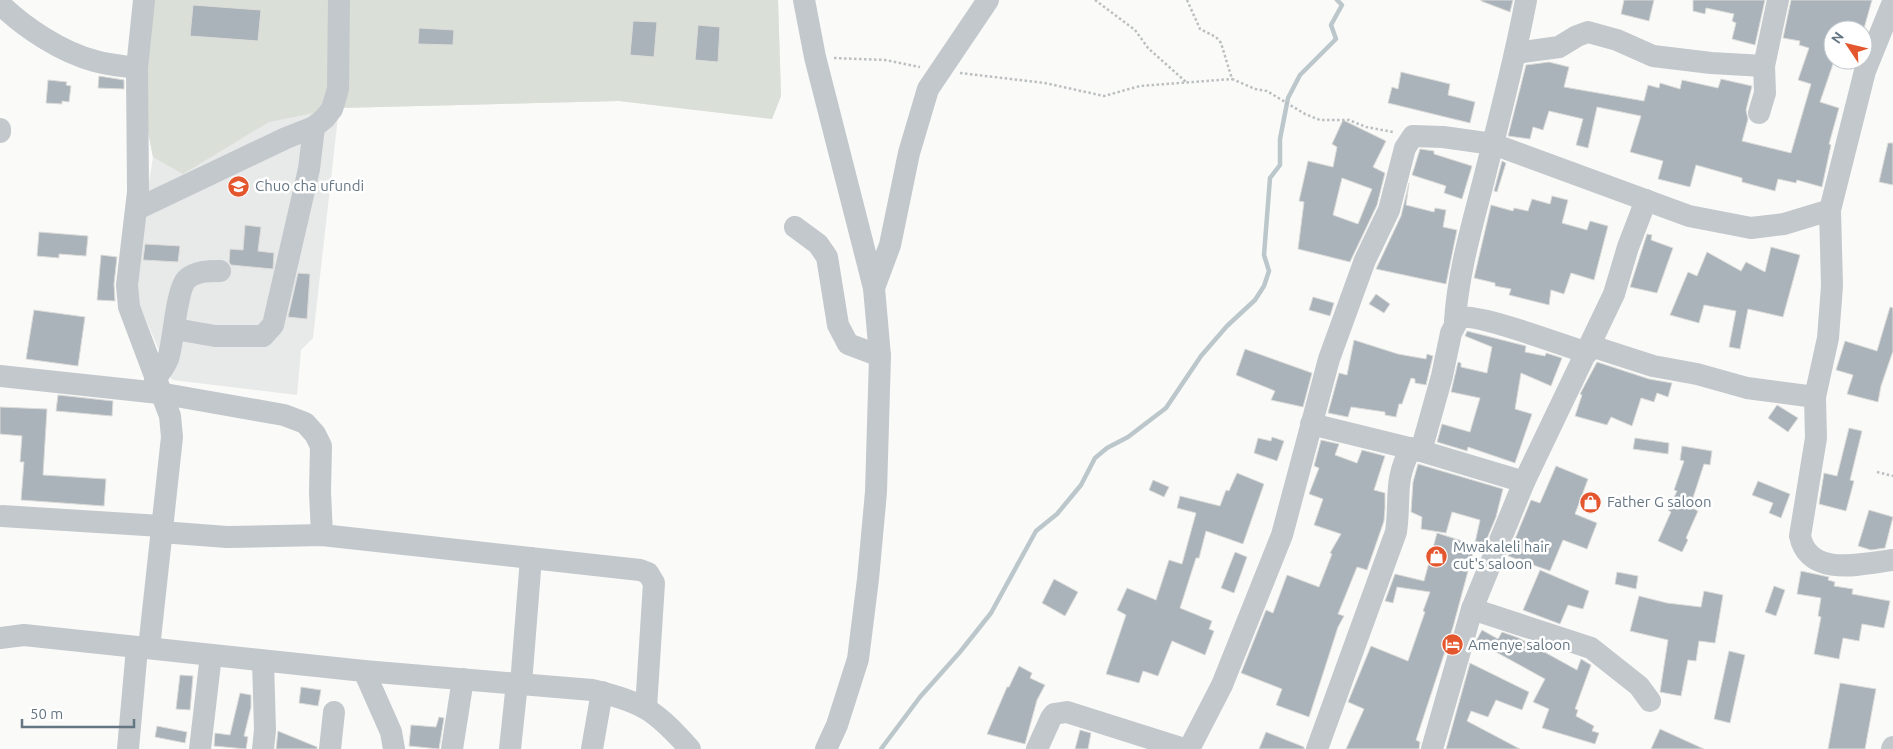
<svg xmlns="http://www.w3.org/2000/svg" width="1893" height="749" viewBox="0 0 1893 749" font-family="Ubuntu,sans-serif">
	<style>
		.built { fill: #e8e9e9 }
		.green { fill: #dadfd7 }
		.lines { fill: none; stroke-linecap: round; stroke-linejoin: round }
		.stream { stroke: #bbc7cb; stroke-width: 4.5 }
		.building { fill: #aab3b9; stroke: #dcdcda; fill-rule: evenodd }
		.path { stroke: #bbbfc2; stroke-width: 2.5; stroke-dasharray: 2.5 2.5; stroke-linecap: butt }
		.minor { stroke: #c3c8cc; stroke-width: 22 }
		.labels { text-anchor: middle; stroke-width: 5; stroke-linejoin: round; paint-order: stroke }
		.poi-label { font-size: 15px; fill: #657683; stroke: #fff; text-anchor: start }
	</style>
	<rect width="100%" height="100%" fill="#fafaf8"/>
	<!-- built -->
	<path class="built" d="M778 0 781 96 772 119 619 101 339 108 313 338 301 350 297 395 172 380 132 288 153 157 142 101Z"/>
	<!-- green -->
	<path class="green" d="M150 0H778L781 96 772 119 619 101 339 108 269 122 183 174 153 157 142 101Z"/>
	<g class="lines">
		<!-- stream -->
		<path class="stream" d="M881 749 920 697 960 652 991 613 1036 531 1057 514 1081 485 1095 458 1107 448 1128 437 1166 408 1201 356 1227 326 1255 300 1264 286 1269 271 1264 255 1270 178 1280 165V139L1288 98 1300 75 1336 39 1331 25 1342 5 1337 0"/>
	</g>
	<!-- building -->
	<g class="building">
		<path d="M1481 0H1513L1510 12 1481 1Z"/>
		<path d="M1624 0H1654L1649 21 1621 14Z"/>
		<path d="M1693 0H1765L1755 45 1732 39 1736 23 1732 21 1734 14 1706 8 1705 14 1693 11Z"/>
		<path d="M1791 0H1872L1863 32 1833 30V64L1820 102 1839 108 1829 144 1831 145 1822 187 1797 180 1796 183 1778 179 1775 191 1742 182V178L1696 165 1690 187 1658 179 1663 161 1630 152 1641 116 1597 107 1588 148 1576 145 1583 119 1549 111 1543 130 1533 127 1530 139 1508 136 1526 65 1549 62 1569 67 1564 87 1644 101 1648 85 1659 88 1660 83 1680 89 1682 80 1718 88 1721 79 1752 86 1746 110 1748 119 1742 141 1791 153 1811 84 1798 80 1809 48 1799 45 1800 41 1783 38Z"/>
		<path d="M193 5 261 10 258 41 190 36Z"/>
		<path d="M633 21 657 22 654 57 630 55Z"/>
		<path d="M698 25 720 27 718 62 695 60Z"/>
		<path d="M419 28 454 30 453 45 418 44Z"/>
		<path d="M1401 72 1450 84 1448 95 1475 102 1470 123 1388 103 1392 87 1398 89Z"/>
		<path d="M99 76 124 80V89L98 88Z"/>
		<path d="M48 80 67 82 66 85 71 86 69 102 62 101V104L46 103Z"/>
		<path d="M1343 120 1386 141 1373 167 1385 173 1377 205 1350 262 1298 249 1304 202 1299 201 1308 161 1333 167 1337 147 1332 144ZM1342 178 1372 189 1358 224 1333 215Z"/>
		<path d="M1888 143H1893V185L1879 182Z"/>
		<path d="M1420 149 1434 151V154L1472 166 1462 199 1444 193 1446 186 1412 175Z"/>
		<path d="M1502 161 1506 163 1497 192 1494 191Z"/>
		<path d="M1409 183 1406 205 1434 212 1435 208 1446 210 1443 227 1457 230 1446 284 1376 269 1401 216Z"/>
		<path d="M1552 196 1568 200 1562 223 1587 230 1590 221 1608 226 1594 280 1571 273 1564 294 1551 290 1549 305 1509 295 1511 289 1495 286V283L1474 278 1491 205 1513 211 1514 208 1528 211 1532 199 1550 204Z"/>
		<path d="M245 225 261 227 258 251 274 253 273 269 231 265 229 262 230 249 243 250Z"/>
		<path d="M39 232 88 236 86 256 59 254V258L37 256Z"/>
		<path d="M1647 234 1652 235 1651 240 1673 248 1657 293 1630 287Z"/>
		<path d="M145 244 180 246 178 262 143 260Z"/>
		<path d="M1771 247 1800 255 1783 317 1748 309 1740 349 1729 347 1736 311 1704 305 1699 323 1670 315 1688 272 1697 276 1707 252 1741 271 1746 262 1765 272Z"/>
		<path d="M101 255 117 257 114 284 115 301 97 300Z"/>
		<path d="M298 273 310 274 307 319 288 317Z"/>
		<path d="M1376 294 1390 304 1384 313 1369 304Z"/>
		<path d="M1313 297 1334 303 1330 316 1309 310Z"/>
		<path d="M1890 307 1893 308V351L1881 386 1878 402 1847 394 1853 375 1836 370 1845 341 1877 351Z"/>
		<path d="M34 310 85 317 78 366 26 359Z"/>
		<path d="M1467 331 1526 346 1525 352 1545 356 1546 353 1562 358 1551 386 1521 373 1515 409 1532 414 1515 463 1468 447 1467 451 1437 442 1442 424 1470 432 1480 398 1451 392 1458 362 1461 363V367L1487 373 1492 347 1465 336Z"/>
		<path d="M1354 340 1398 354 1426 359 1427 354 1433 356 1426 385 1415 383V379L1411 378 1402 404H1399L1396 417 1385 415V412L1351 407 1348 417 1328 413 1339 373 1347 375Z"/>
		<path d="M1245 349 1312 373 1303 407 1271 400 1275 391 1236 375Z"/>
		<path d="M1597 362 1649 379 1672 383 1668 397 1657 393 1654 402 1641 398 1632 426 1611 417 1607 425 1575 416 1582 395 1580 394Z"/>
		<path d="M58 395 113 401 112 416 56 411Z"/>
		<path d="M1777 405 1798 418 1788 432 1768 418Z"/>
		<path d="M0 407 47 409 43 475 106 479 104 506 21 500 24 462H20L22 436 0 434Z"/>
		<path d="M1849 428 1862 431 1850 480 1854 481 1846 511 1819 504 1824 473 1837 476Z"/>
		<path d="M1272 437 1284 441 1277 461 1254 453 1258 438 1271 441Z"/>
		<path d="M1635 438 1669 443 1668 454 1633 449Z"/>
		<path d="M1321 440 1339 444 1335 455 1357 463 1362 450 1385 456 1374 490 1385 493V508L1384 521 1367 570 1357 567 1338 614 1344 616 1338 627 1309 717 1276 705 1282 689 1241 673 1266 610 1273 613 1287 575 1319 587 1332 554 1330 553 1341 534 1314 525 1323 499 1309 494 1319 468 1314 466Z"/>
		<path d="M1682 446 1712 451 1710 465 1704 464 1690 507 1698 511 1686 538 1688 540 1682 552 1658 541 1671 512 1668 510 1677 491 1674 490 1684 461 1680 460Z"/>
		<path d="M1418 464 1503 489 1496 517 1481 553 1473 552 1480 520 1452 512 1446 533 1421 529 1422 517 1411 512 1413 482Z"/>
		<path d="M1556 466 1588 479 1575 514 1597 523 1587 549 1563 540 1550 571 1508 556 1531 500 1540 503Z"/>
		<path d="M1237 473 1264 484 1243 544 1206 531 1199 558H1196L1180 608 1212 621 1209 629 1214 631 1205 655 1172 641 1158 676 1143 671 1139 683 1106 674 1126 615 1117 610 1127 588 1156 600 1169 560 1182 564 1196 513 1177 508 1180 496 1220 506 1226 490 1229 491Z"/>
		<path d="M1153 480 1169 487 1164 497 1149 490Z"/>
		<path d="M1758 481 1790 494 1781 518 1769 513 1773 503 1752 495Z"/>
		<path d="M1869 510 1893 517 1885 548 1871 550 1858 546Z"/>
		<path d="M1437 533 1475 545 1453 627 1416 740 1420 742 1419 749H1346L1364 709 1348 702 1371 646 1408 661 1425 612 1423 611 1430 592 1397 587 1393 603 1385 601 1395 574 1424 581Z"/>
		<path d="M1235 552 1247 557 1234 593 1221 588Z"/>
		<path d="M1540 570 1589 591 1583 609 1568 605 1560 624 1523 610Z"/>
		<path d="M1801 571 1829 577 1828 580 1835 582 1834 586 1853 589 1852 594 1890 601 1884 628 1862 624 1859 641 1843 638 1839 659 1814 654 1821 617 1818 616 1821 598 1797 594Z"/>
		<path d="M1617 572 1638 576 1636 589 1615 584Z"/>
		<path d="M1054 579 1078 592 1065 616 1042 603Z"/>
		<path d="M1774 586 1785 590 1776 616 1765 612Z"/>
		<path d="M1704 591 1723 595 1715 643 1699 641 1696 661 1688 660 1681 696 1660 692 1668 640 1630 631 1639 596 1667 603 1701 607Z"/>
		<path d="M1482 630 1498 639 1502 632 1519 638 1577 670 1581 659 1591 665 1575 709 1578 710 1576 716 1594 726 1592 731 1599 733 1595 744 1542 728 1549 709 1533 702 1545 679 1476 641Z"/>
		<path d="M1729 651 1745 655 1730 723 1714 719Z"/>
		<path d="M1470 663 1529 692 1522 710 1496 700 1488 717 1471 711 1467 721 1520 749H1446Z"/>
		<path d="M1019 666 1032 673 1030 678 1045 685 1037 700 1025 744 987 734 1007 687H1009Z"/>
		<path d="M180 675 193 676 190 710 176 709Z"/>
		<path d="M1840 683 1876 689 1865 749H1828Z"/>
		<path d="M301 687 321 690 318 706 299 703Z"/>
		<path d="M240 693 251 695V707L244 736 248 737 246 749 214 746 215 733 230 735Z"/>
		<path d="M439 717 444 718 439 749 409 746 411 725 436 727Z"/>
		<path d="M157 726 187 732 185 743 155 737Z"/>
		<path d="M1660 729 1704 749H1651Z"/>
		<path d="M1080 730 1091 733 1088 749H1075Z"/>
		<path d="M278 731 317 747V749H276Z"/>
		<path d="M1266 732 1304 747V749H1259Z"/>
	</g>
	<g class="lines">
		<!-- path -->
		<g class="path">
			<path d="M1095 0 1135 30 1148 48 1186 82"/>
			<path d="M1187 0 1200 29 1216 37 1221 43 1232 79 1255 89 1267 91 1305 114 1320 120H1349L1366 127 1393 132"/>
			<path d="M834 58 885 60 920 67"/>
			<path d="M960 73 1045 83 1104 96 1140 86 1232 79"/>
			<path d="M1877 472 1893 476"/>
		</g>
		<!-- minor -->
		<g class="minor">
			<path d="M144 0 137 68 138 192 127 285 129 307 170 416 172 437 149 648"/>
			<path d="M804 0 815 57 874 288 880 356 876 492 868 579 858 659 837 725 826 749"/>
			<path d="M0 4C25 28 61 52 95 61 109 65 123 66 137 68"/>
			<path d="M1516 53 1559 47 1577 36 1588 32 1617 40 1653 56 1711 63 1764 66"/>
			<path d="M1759 113 1765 93 1764 66 1778 0"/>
			<path d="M0 129V132"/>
			<path d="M137 209 286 138 314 127 325 118 332 109 338 89 339 0"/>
			<path d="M1830 210 1832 286 1828 338 1815 397 1816 438 1800 536C1809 578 1862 564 1893 560"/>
			<path d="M795 227 818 244 827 257 838 325 848 344 880 356"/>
			<path d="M874 288 890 245 909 153 928 89 988 0"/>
			<path d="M1455 321C1458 273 1472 226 1484 179 1499 119 1515 60 1526 0"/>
			<path d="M175 329 215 336H263L273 325 309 169 314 127"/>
			<path d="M1591 346 1653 366 1697 374 1747 388 1815 397"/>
			<path d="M0 376 159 393 284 415 305 423 315 434 321 446 320 492 322 535"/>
			<path d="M155 379C160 373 165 366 168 359 174 341 176 289 187 279 196 271 208 271 220 271"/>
			<path d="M1311 424 1421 451 1524 482"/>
			<path d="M1421 451 1442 376 1451 333 1459 318C1474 312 1566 346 1587 353"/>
			<path d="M2 516 161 526"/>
			<path d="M161 532 227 537 322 535 640 570 648 573 654 583 646 708"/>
			<path d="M1472 609 1591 648 1639 686 1650 701"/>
			<path d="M0 638 24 635 364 671 592 690C643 702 655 710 690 749"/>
			<path d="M364 671 391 732 394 749"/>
			<path d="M521 684 531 558"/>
			<path d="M128 749 137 648"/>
			<path d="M200 749 211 655"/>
			<path d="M263 749 265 730 263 661"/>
			<path d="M330 749 334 712"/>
			<path d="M452 749 463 679"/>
			<path d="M510 749 517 683"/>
			<path d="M592 749 602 692"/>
			<path d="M1037 749 1051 718 1054 714 1067 712 1184 749"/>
			<path d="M1189 749 1222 685 1282 535 1329 359 1365 260 1389 210 1405 148 1413 136 1443 137 1493 144 1689 216 1751 228 1784 224 1830 210 1865 71 1893 2"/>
			<path d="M1317 749 1396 532C1401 497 1393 482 1411 448"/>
			<path d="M1432 749 1472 609 1524 482 1614 294 1628 247 1646 200"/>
			<path d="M1892 749 1893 747"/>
		</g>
	</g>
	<!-- icons -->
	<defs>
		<symbol id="school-disc" viewBox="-11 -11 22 22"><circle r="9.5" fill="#e4572e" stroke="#fff"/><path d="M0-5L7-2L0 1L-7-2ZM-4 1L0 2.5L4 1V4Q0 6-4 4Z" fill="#fff"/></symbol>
		<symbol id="shop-disc" viewBox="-11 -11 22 22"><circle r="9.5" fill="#e4572e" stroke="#fff"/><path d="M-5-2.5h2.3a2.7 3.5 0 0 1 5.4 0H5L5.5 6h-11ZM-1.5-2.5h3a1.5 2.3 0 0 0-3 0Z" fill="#fff"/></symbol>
		<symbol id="hotel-disc" viewBox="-11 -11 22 22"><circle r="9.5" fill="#e4572e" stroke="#fff"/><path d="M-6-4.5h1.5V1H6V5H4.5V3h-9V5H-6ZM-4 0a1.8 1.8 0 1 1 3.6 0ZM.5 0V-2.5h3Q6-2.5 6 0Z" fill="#fff"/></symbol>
	</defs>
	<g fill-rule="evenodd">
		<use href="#school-disc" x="226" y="174" width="25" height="25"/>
		<use href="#shop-disc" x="1578" y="490" width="25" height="25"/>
		<use href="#shop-disc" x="1424" y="544" width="25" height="25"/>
		<use href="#hotel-disc" x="1440" y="632" width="25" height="25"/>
	</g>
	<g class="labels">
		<!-- poi labels -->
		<g class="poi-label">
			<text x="255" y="191">Chuo cha ufundi</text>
			<text x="1607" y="507">Father G saloon</text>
			<text x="1453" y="552">Mwakaleli hair<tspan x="1453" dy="17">cut's saloon</tspan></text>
			<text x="1468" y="650">Amenye saloon</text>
		</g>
	</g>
	<!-- north arrow -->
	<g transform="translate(1848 45) rotate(305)"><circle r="24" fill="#ffffff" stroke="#c1c8cd"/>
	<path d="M0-4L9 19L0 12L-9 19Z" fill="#e4572e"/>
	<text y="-8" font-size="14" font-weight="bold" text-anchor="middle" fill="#657683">N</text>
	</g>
	<!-- scale -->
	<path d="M22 719v8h112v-8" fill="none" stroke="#657683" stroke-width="2.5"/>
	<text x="30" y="719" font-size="15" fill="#657683" stroke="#ffffff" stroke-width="4" paint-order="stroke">50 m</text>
</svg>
